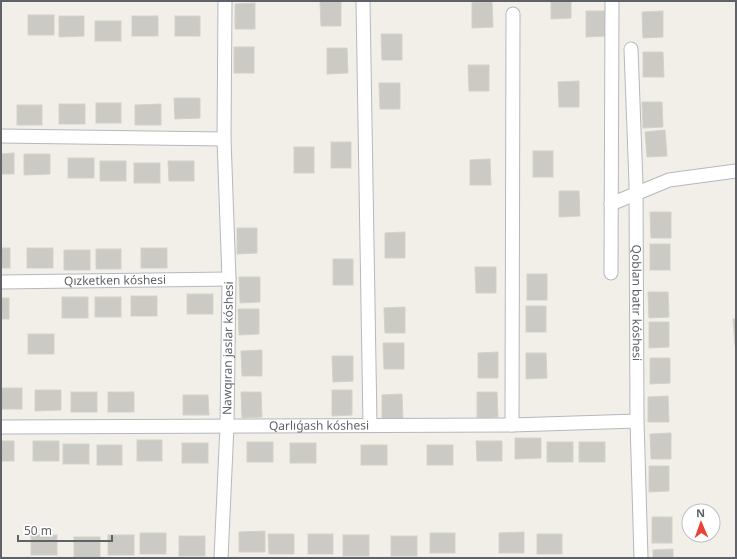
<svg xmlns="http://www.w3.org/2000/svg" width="737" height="559" viewBox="0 0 737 559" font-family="'Noto Sans',sans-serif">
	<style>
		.building { fill: #cccac5; stroke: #d6d1c6 }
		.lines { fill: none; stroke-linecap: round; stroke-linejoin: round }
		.minor-casing { stroke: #b5b8bc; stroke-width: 15 }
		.minor { stroke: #fff; stroke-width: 13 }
		.labels { text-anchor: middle; stroke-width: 3; stroke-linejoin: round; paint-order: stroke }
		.street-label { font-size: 12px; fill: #5f6368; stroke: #fff }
	</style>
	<rect width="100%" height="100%" fill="#f1efe8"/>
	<!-- building -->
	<g class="building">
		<path d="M320 1H341V26H321Z"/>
		<path d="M551 1H571V18L551 19Z"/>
		<path d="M472 2H492L493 27 472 28Z"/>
		<path d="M255 3V29H235V4Z"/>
		<path d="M586 11H606V36L586 37Z"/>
		<path d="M663 11V37L643 38 642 12Z"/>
		<rect x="28" y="15" width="26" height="20"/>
		<path d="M59 16H84V36L59 37Z"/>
		<rect x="132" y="16" width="26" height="20"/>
		<rect x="175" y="16" width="25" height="20"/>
		<rect x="95" y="21" width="26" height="20"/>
		<path d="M381 34H402V60H382Z"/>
		<rect x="234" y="47" width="20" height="26"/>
		<path d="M327 48H347L348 73 327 74Z"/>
		<path d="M643 52H663L664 77H643Z"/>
		<path d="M468 65H489V91H469Z"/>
		<path d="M579 81V107H559L558 82Z"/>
		<path d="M379 83H400V109H380Z"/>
		<path d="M174 98H200V118L175 119Z"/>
		<path d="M642 102H662L663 127 643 128Z"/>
		<rect x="96" y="103" width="25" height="20"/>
		<rect x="59" y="104" width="26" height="20"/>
		<path d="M161 104V125H135V105Z"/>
		<rect x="17" y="105" width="25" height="20"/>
		<path d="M665 130 667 156 647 157 645 132Z"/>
		<rect x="331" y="142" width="20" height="26"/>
		<rect x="294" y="147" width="20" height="26"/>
		<rect x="533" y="151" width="20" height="26"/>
		<path d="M14 153V174H1V154Z"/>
		<path d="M24 154H50V174L24 175Z"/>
		<rect x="68" y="158" width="26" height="20"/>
		<path d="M490 159 491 185H470V160Z"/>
		<rect x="100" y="161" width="26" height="20"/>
		<path d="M168 161H194V181H169Z"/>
		<rect x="134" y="163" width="26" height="20"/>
		<path d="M559 191H579L580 216 559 217Z"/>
		<path d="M650 212H671V238H651Z"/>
		<path d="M237 228H257V253L237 254Z"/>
		<path d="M405 232V258H385V233Z"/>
		<rect x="650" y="244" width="20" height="26"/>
		<rect x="1" y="248" width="9" height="20"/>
		<rect x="27" y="248" width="26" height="20"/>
		<rect x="141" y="248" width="26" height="20"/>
		<rect x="96" y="249" width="25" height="20"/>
		<rect x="64" y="250" width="26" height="20"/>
		<rect x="333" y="259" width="20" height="26"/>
		<path d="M475 267H496V293H476Z"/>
		<rect x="527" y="274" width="20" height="26"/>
		<path d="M239 277H260V302L240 303Z"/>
		<path d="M648 292H668L669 317 649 318Z"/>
		<rect x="187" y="294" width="26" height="20"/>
		<rect x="131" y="296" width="26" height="20"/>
		<rect x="62" y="297" width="26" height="21"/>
		<rect x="95" y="297" width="26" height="20"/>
		<rect x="1" y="298" width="8" height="21"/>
		<rect x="526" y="306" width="20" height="26"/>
		<path d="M405 307V333H385L384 308Z"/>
		<path d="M238 309H259V334L239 335Z"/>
		<path d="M733 319H736V345H735Z"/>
		<path d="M649 322H669V347L649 348Z"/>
		<rect x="28" y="334" width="26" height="20"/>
		<path d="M383 343H404V369H384Z"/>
		<path d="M262 350V376H242L241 351Z"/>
		<path d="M498 352V378H478V353Z"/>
		<path d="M526 353H546L547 378 526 379Z"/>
		<path d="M332 356H353V381L333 382Z"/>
		<path d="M650 358H670V383L650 384Z"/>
		<rect x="1" y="388" width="21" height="21"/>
		<path d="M35 390H61V410L35 411Z"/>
		<path d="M332 390H352V415L332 416Z"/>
		<rect x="71" y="392" width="26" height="20"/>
		<rect x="108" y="392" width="26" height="20"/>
		<path d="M241 392H261L262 417 242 418Z"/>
		<path d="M477 392H497L498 417 477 418Z"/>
		<path d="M402 394 403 420 382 421V395Z"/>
		<path d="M183 395H208L209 415H183Z"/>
		<path d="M668 396 669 422H648V397Z"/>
		<path d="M671 433V459H651L650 434Z"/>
		<path d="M515 438H541V458L515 459Z"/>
		<rect x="137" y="440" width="25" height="21"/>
		<rect x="1" y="441" width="13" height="20"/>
		<rect x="33" y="441" width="26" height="20"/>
		<path d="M476 441H502V461H477Z"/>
		<rect x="247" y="442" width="26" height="20"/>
		<rect x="547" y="442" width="26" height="20"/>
		<rect x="579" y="442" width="26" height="20"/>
		<rect x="182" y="443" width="26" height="20"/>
		<rect x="290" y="443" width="26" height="20"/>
		<rect x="63" y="444" width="26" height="20"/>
		<rect x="97" y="445" width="25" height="20"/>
		<rect x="361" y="445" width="26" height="20"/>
		<rect x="427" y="445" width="26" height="20"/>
		<path d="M649 466H669V491L649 492Z"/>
		<rect x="652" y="517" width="20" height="26"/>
		<path d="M265 531V552H239V532Z"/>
		<path d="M524 532V553H499V533Z"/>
		<rect x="140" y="533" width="26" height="21"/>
		<rect x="430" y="533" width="25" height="20"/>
		<path d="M268 534H294V554H269Z"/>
		<rect x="308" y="534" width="25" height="20"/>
		<rect x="537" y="534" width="25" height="20"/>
		<rect x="31" y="535" width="26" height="20"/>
		<rect x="108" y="535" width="26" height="20"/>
		<rect x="343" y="535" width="26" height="21"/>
		<rect x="179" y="536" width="26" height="20"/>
		<rect x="391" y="536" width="26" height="20"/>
		<rect x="74" y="537" width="26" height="21"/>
		<path d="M673 549V558H653V550Z"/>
	</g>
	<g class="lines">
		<defs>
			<g id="minor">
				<path d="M363 1 370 425"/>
				<path id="s1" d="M631 49 636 184 637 421 641 558"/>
				<path d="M1 136 224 139"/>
				<path d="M611 204 669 180 736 171"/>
				<path d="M611 273 612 1"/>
				<path id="s2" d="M1 282 229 279"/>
				<path d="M512 425 513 14"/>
				<path id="s3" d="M1 427 512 425 637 421"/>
				<path id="s4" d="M221 558 227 426 229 279 224 139 225 1"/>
			</g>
		</defs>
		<!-- minor casing -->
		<use href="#minor" class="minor-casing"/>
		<!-- minor -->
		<use href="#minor" class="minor"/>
	</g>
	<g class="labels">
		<!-- street labels -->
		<g class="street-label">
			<text dy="4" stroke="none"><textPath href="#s2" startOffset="114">Qızketken kóshesi</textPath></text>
			<text dy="4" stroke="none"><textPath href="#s1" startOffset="254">Qoblan batır kóshesi</textPath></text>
			<text dy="4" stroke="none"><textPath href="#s4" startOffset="210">Nawqıran jaslar kóshesi</textPath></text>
			<text dy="4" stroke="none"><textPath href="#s3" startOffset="318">Qarlıǵash kóshesi</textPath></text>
		</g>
	</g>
	<!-- border -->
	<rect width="737" height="559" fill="none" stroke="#5f6368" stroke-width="4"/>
	<!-- north arrow -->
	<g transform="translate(701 523) rotate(358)"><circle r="19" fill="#ffffff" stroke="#bfc1c3"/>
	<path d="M0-3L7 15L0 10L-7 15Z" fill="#ea4335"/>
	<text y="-6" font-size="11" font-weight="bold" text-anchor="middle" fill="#5f6368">N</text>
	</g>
	<!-- scale -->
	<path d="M18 535v6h94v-6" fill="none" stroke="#5f6368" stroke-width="2"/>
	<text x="24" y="535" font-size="12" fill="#5f6368" stroke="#ffffff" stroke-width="3" paint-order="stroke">50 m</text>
</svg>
